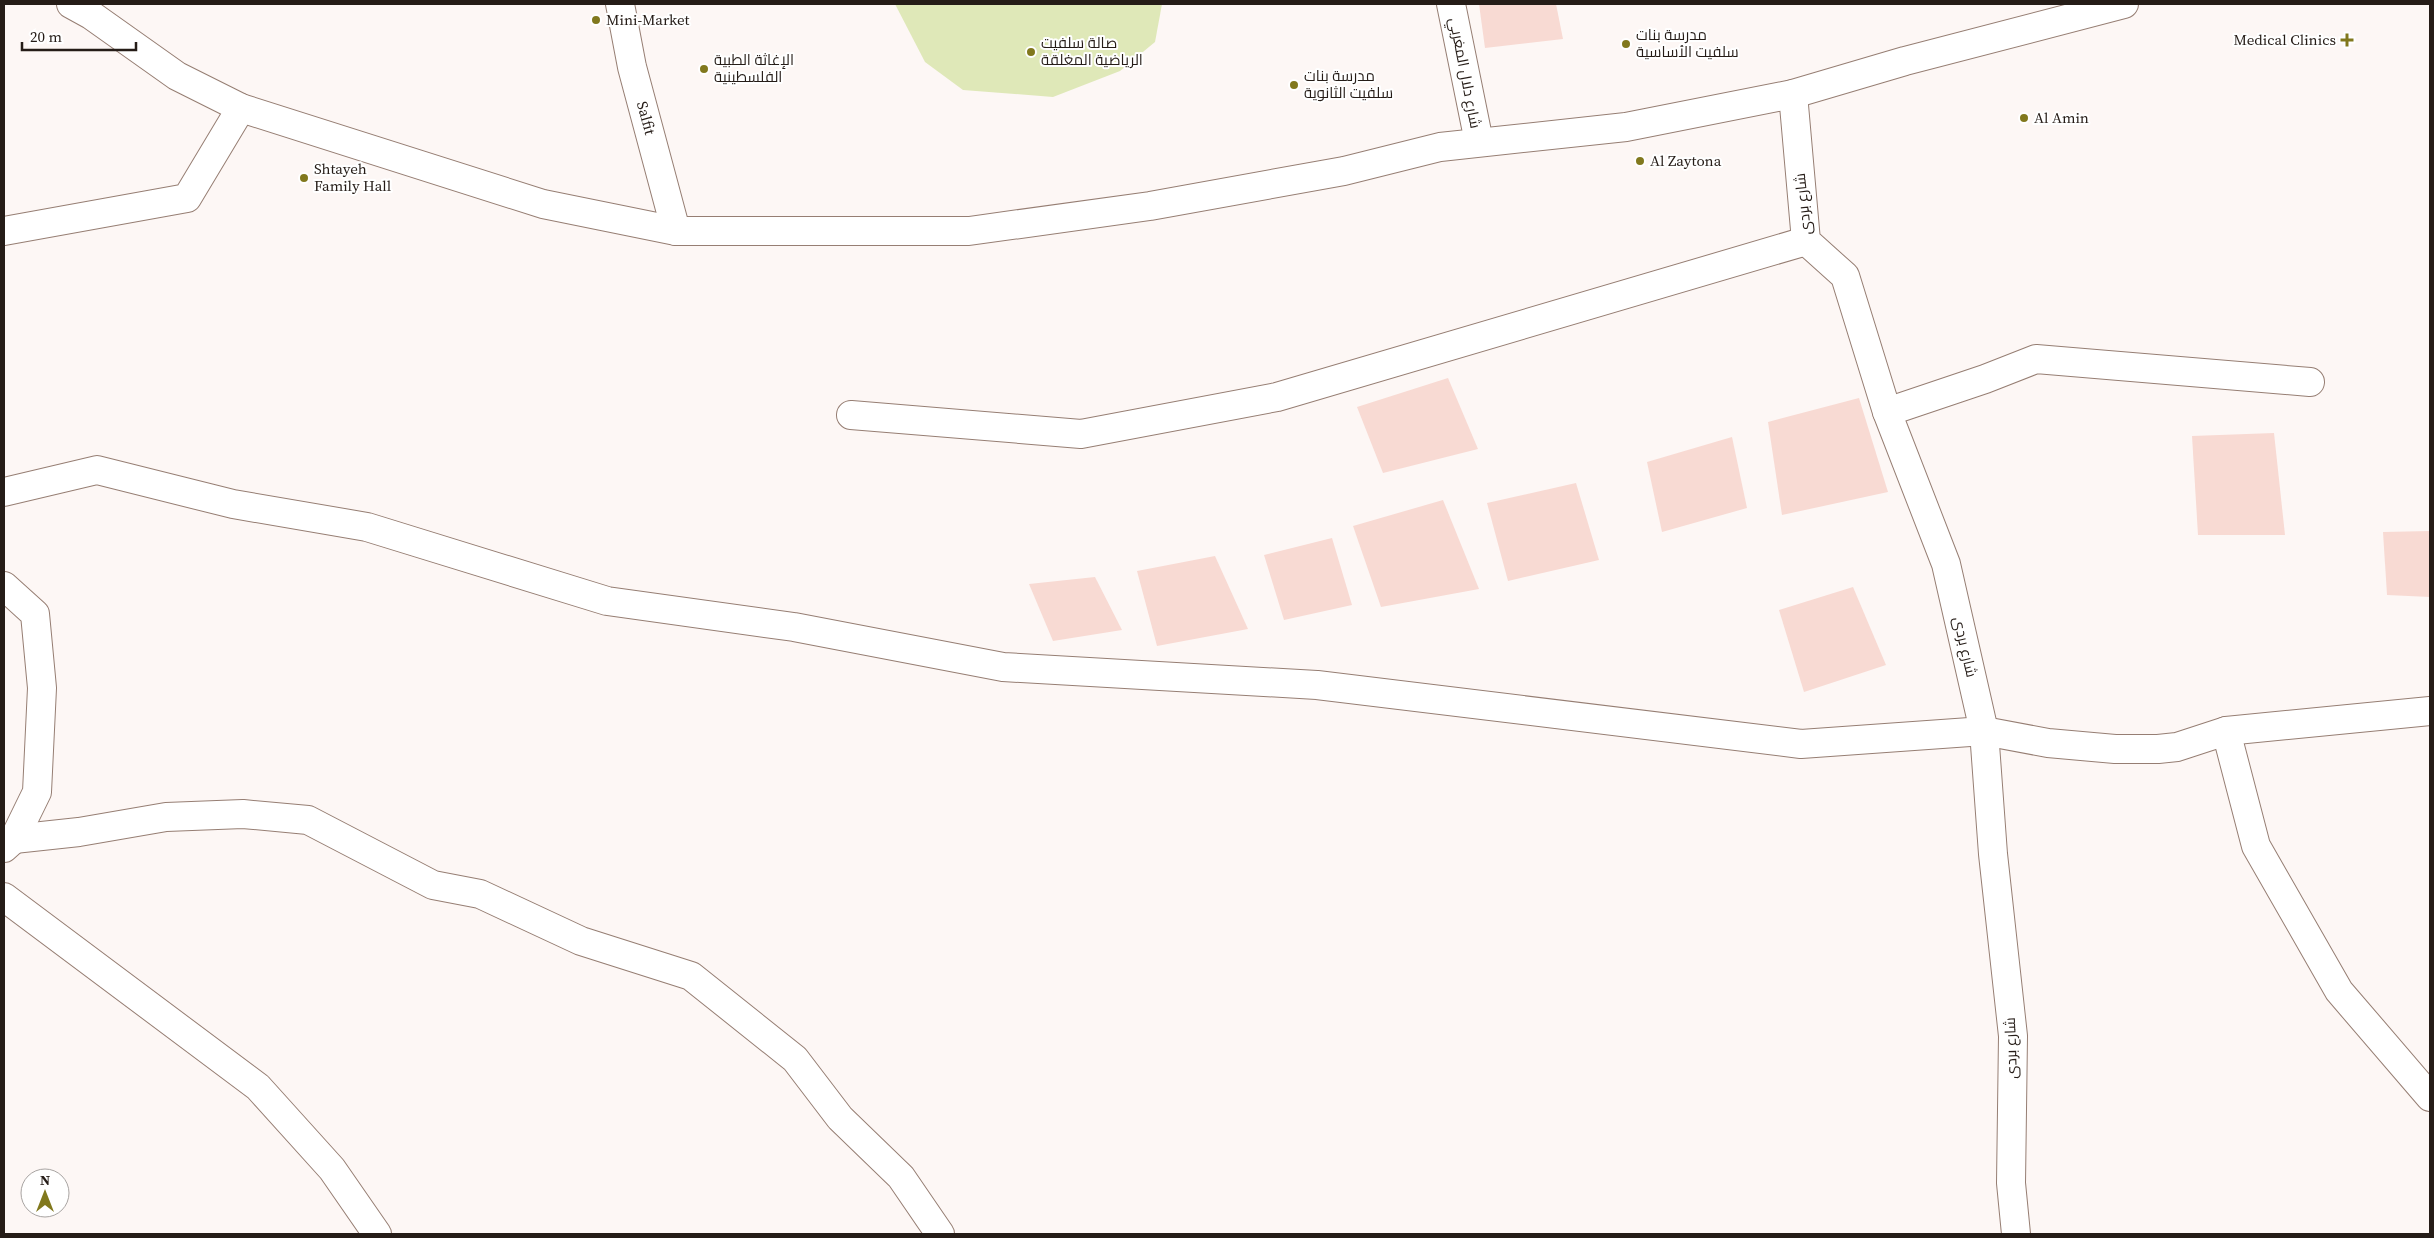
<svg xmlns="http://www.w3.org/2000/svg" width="2434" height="1238" viewBox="0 0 2434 1238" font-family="'Source Serif 4',Cairo,serif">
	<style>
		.green { fill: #dfe8b8 }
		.building { fill: #f8dad3 }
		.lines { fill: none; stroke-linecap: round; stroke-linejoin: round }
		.minor-casing { stroke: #967e73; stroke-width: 30 }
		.minor { stroke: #fff; stroke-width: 28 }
		.poi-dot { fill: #81781d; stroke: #fff; stroke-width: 2 }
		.labels { text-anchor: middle; stroke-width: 4; stroke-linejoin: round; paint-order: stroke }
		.poi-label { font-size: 15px; fill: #251c17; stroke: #fff; text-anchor: start }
		.street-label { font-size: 15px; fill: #251c17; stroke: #fff }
	</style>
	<rect width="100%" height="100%" fill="#fdf7f5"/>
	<!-- green -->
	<path class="green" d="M895 4H1162L1155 42 1120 71 1053 97 963 90 925 62Z"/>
	<!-- building -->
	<g class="building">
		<path d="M1479 4H1556L1563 39 1485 48Z"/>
		<path d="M1448 378 1478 449 1383 473 1357 407Z"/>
		<path d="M1859 398 1888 492 1782 515 1768 422Z"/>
		<path d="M2274 433 2285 535H2198L2192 436Z"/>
		<path d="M1732 437 1747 508 1662 532 1647 462Z"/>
		<path d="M1576 483 1599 560 1508 581 1487 503Z"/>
		<path d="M1443 500 1479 589 1381 607 1353 526Z"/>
		<path d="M2430 531V597L2387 595 2383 532Z"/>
		<path d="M1332 538 1352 605 1284 620 1264 555Z"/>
		<path d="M1215 556 1248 629 1157 646 1137 571Z"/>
		<path d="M1095 577 1122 630 1053 641 1029 584Z"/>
		<path d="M1853 587 1886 665 1804 692 1779 610Z"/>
	</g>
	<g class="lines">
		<defs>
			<g id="minor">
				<path d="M71 4 91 15 177 76 241 108 543 204 676 231H969L1150 206 1344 171 1440 147 1626 127 1793 94 1905 61 2124 4"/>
				<path d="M620 4 632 67 676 231"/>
				<path d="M1451 4 1479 142"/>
				<path d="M1793 94 1806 241 1845 276 1887 412 1946 564 1984 731 1993 854 2013 1036 2011 1183 2016 1234"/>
				<path d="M4 231 187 198 241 108"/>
				<path d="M1887 412 1985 379 2036 359 2310 382"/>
				<path d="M851 415 1081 434 1277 397 1806 241"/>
				<path d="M4 492 97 470 233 504 367 527 607 601 794 627 1003 667 1317 685 1801 744 1984 731 2048 743 2115 749H2158L2177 747 2226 731 2430 711"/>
				<path d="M4 586 35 614 42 688 37 792 14 839 4 848"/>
				<path d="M2226 731 2256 846 2339 991 2430 1097"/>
				<path d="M14 839 79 832 166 817 243 814 308 820 433 885 480 894 581 941 691 976 795 1059 840 1118 901 1177 940 1234"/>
				<path d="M4 897 258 1087 332 1169 377 1234"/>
			</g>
		</defs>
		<!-- minor casing -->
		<use href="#minor" class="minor-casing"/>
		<!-- minor -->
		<use href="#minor" class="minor"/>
	</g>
	<!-- markers -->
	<g class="poi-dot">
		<circle cx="596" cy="20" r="5"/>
		<path d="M2344.5 32.5h5v5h5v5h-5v5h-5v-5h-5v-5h5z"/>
		<circle cx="1626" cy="44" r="5"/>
		<circle cx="1031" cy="52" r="5"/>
		<circle cx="704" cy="69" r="5"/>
		<circle cx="1294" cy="85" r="5"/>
		<circle cx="2024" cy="118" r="5"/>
		<circle cx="1640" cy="161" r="5"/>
		<circle cx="304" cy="178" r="5"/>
	</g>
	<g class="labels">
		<!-- poi labels -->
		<g class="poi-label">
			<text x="606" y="25">Mini-Market</text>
			<text x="1636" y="40">مدرسة بنات<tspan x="1636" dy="17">سلفيت الأساسية</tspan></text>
			<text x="2336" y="45" text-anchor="end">Medical Clinics</text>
			<text x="1041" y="48">صالة سلفيت<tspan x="1041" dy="17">الرياضية المغلقة</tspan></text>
			<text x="714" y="65">الإغاثة الطبية<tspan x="714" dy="17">الفلسطينية</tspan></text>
			<text x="1304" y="81">مدرسة بنات<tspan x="1304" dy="17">سلفيت الثانوية</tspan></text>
			<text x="2034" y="123">Al Amin</text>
			<text x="1650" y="166">Al Zaytona</text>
			<text x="314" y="174">Shtayeh<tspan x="314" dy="17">Family Hall</tspan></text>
		</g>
		<!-- street labels -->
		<g class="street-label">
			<text transform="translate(1465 73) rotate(79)" y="5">شارع دلال المغربي</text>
			<text transform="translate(646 118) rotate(75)" y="5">Salfit</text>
			<text transform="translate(1803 204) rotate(-96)" y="5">شارع بردى</text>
			<text transform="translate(1965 647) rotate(77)" y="5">شارع بردى</text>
			<text transform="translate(2011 1048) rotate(-92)" y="5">شارع بردى</text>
		</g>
	</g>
	<!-- border -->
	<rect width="2434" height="1238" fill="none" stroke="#251c17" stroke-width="10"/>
	<!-- north arrow -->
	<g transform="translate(45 1193)"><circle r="24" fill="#ffffff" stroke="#a8a4a2"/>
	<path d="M0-4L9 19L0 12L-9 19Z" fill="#81781d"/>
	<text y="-8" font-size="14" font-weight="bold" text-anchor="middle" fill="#251c17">N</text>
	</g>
	<!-- scale -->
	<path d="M22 42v8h114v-8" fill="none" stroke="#251c17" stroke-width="2.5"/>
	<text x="30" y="42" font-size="15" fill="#251c17" stroke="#ffffff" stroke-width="4" paint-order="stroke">20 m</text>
</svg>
